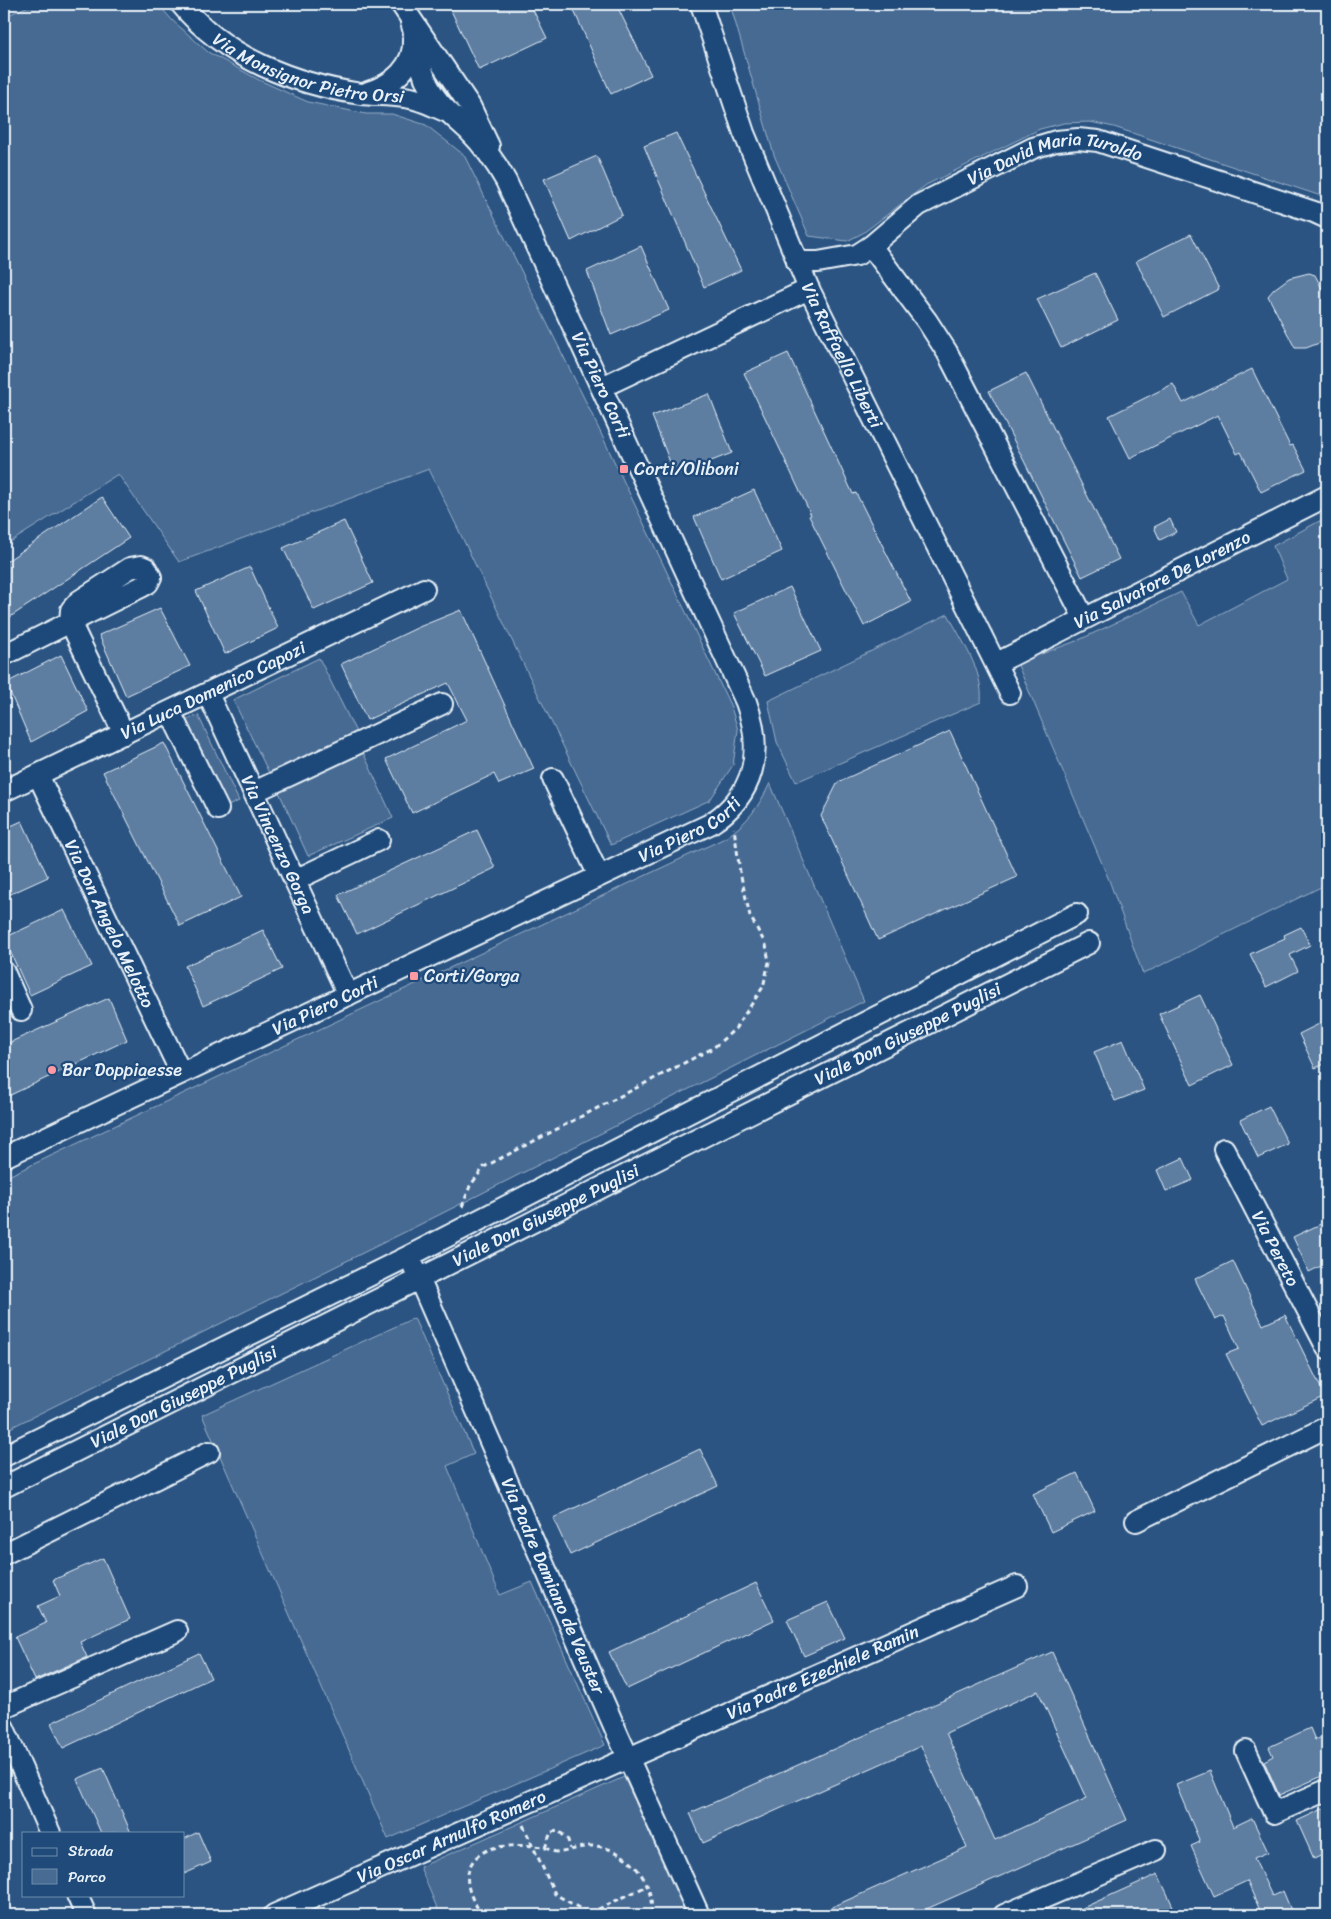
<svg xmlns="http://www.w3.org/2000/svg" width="1331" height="1919" viewBox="0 0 1331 1919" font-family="Sriracha,sans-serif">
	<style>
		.green { fill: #476b93; stroke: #98aec6 }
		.building { fill: #5d7da1; stroke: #e8f1f8; fill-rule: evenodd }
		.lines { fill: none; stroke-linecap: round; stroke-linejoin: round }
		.minor-casing { stroke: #e8f1f8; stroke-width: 24 }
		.path { stroke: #e8f1f8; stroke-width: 3; stroke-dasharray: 5 4; stroke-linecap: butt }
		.minor { stroke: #1f4a7a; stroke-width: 20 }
		.poi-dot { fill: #ff9aa2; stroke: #1f4a7a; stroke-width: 2 }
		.labels { text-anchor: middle; stroke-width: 4.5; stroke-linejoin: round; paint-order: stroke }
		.street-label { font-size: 18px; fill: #e8f1f8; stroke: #1f4a7a }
		.poi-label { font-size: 18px; fill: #e8f1f8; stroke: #1f4a7a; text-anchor: start }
	</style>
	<rect width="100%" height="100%" fill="#2b5482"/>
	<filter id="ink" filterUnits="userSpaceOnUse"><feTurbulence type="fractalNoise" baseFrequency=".02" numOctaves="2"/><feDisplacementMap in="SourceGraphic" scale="10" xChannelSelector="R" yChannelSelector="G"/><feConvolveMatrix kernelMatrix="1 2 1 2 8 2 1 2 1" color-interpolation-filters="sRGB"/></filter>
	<g filter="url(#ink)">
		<!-- green -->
		<g class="green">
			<path d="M33 4H158L172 20 208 52 259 80 308 102 366 114H392L426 125 464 155 586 402 731 707 738 730 733 765 710 800 611 845 429 469 179 562 118 474 4 546V17Z"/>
			<path d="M730 4H1327V198L1114 127 1090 122 1064 123 1040 129 926 185 863 233 847 241 809 236 774 155Z"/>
			<path d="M1327 517V884L1143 974 1109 880 1017 663 1079 640 1181 592 1199 625 1287 579 1273 546Z"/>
			<path d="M948 614C961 640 984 671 981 702L796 782 777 742 768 701Z"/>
			<path d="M319 658 358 736 272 779 233 700Z"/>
			<path d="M198 715 239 801 228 806 187 720Z"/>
			<path d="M363 752 393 818 308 856 278 790Z"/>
			<path d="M770 783 864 1001 405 1232 4 1431V1178L725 838C747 823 759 807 770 783Z"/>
			<path d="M414 1318 474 1454 447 1466 500 1595 532 1582 605 1745 388 1839 202 1415Z"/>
			<path d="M624 1777 688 1915H440L420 1867Z"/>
		</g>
		<!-- building -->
		<g class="building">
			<path d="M448 4H530L547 38 479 70Z"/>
			<path d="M571 4H616L651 75 611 94Z"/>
			<path d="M676 133 741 270 704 287 644 146Z"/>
			<path d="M597 156 622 215 571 241 544 179Z"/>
			<path d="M1191 234 1219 289 1164 317 1136 261Z"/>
			<path d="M641 246 669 310 611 335 587 271Z"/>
			<path d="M1095 273 1118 320 1061 348 1037 299Z"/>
			<path d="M1309 273 1315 275 1327 298V340L1306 348H1295L1268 296 1274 289 1289 278Z"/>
			<path d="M788 353 853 494 856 493 911 602 864 626 809 516 811 515 744 373Z"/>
			<path d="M1252 369 1290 446 1293 445 1306 470 1261 492 1241 452 1237 454 1218 415 1130 458 1109 416 1173 384 1183 403Z"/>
			<path d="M1026 373 1119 559 1082 577 989 391Z"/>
			<path d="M709 394 732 453 675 475 652 416Z"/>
			<path d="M754 490 782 551 721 579 694 517Z"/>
			<path d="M102 497 129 538 4 621V563Z"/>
			<path d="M1170 519 1176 532 1160 540 1154 527Z"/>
			<path d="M344 521 373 583 314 610 283 548Z"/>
			<path d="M250 567 278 628 225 654 196 591Z"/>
			<path d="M790 587 821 651 765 676 734 613Z"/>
			<path d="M160 608 190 666 126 696 99 635Z"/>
			<path d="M461 610 534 769 499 784 494 774 412 813 386 759 467 720 448 683 367 720 341 664 419 627Z"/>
			<path d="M61 655 88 711 31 742 6 683Z"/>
			<path d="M950 731 1017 877 878 940 821 816 838 782Z"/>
			<path d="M164 743 241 897 180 926 103 772Z"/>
			<path d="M22 821 48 877 4 897V829Z"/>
			<path d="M477 830 495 868 357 934 338 895Z"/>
			<path d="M64 910 92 966 30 995 4 938Z"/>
			<path d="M1301 927 1310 945 1290 955 1298 971 1266 987 1250 954 1285 938 1284 935Z"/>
			<path d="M263 930 282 969 203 1006 185 966Z"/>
			<path d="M1200 995 1233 1065 1192 1085 1159 1014Z"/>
			<path d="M109 998 127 1040 4 1098V1045Z"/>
			<path d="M1327 1020V1063L1315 1068 1299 1034Z"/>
			<path d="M1123 1040 1144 1090 1115 1101 1094 1052Z"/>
			<path d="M1269 1106 1288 1144 1258 1158 1240 1120Z"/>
			<path d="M1183 1158 1193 1180 1166 1191 1157 1170Z"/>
			<path d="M1327 1221V1263L1309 1272 1293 1237Z"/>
			<path d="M1233 1261 1263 1325 1285 1315 1325 1396 1262 1426 1226 1354 1239 1349 1224 1316 1215 1320 1195 1279Z"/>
			<path d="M700 1449 718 1486 570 1555 553 1518Z"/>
			<path d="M1077 1473 1095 1511 1051 1532 1033 1494Z"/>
			<path d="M103 1558 130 1619 80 1642 87 1657 35 1680 15 1637 46 1623 38 1606 60 1596 53 1580Z"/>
			<path d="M756 1583 774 1620 627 1689 609 1652Z"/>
			<path d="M828 1602 845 1638 804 1656 787 1620Z"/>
			<path d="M1052 1652 1127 1820 913 1915H814L967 1847 921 1746 703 1843 690 1813ZM1038 1691 1087 1798 995 1840 946 1733Z"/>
			<path d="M199 1653 211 1678 63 1748 51 1723Z"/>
			<path d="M1310 1728 1315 1740 1322 1737 1327 1748V1774L1279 1795 1264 1761 1273 1756 1269 1747Z"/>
			<path d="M103 1768 131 1833H101L77 1779Z"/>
			<path d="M1210 1771 1233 1827 1252 1818 1268 1852 1254 1858 1272 1896 1283 1891 1293 1915H1262L1247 1881 1214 1896 1191 1846 1200 1842 1176 1785Z"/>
			<path d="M1327 1807V1853L1314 1859 1297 1821Z"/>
			<path d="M198 1832 211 1862 184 1874V1839Z"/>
			<path d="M1158 1874 1177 1915H1067Z"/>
		</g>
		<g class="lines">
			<defs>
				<g id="minor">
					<path id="s1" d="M181 4C225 58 294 84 361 94 380 96 402 94 421 101 429 103 437 108 445 111"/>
					<path d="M401 4 470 106 489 146"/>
					<path id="s2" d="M701 4 744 133 809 289 1010 693"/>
					<path d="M368 92C392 85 415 67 413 39"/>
					<path d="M871 246 927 321 947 352 1084 618"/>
					<path id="s3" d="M797 262H818L857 255 871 246 919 205 1033 148 1056 141 1078 139 1098 141 1314 212 1327 218"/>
					<path d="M602 387 809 289"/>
					<path d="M4 655 141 587 148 583 151 577 146 568 141 566 130 568 79 601 71 610 70 622 124 734"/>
					<path id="s4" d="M997 663 1327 496"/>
					<path id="s5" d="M208 694 348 995"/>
					<path d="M170 712 218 809"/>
					<path id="s6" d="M38 775 181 1073"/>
					<path d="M553 779 599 876"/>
					<path id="s7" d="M4 791 424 589"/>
					<path d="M254 792 442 704"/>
					<path d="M295 880 379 840"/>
					<path d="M4 972 21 1010"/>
					<path id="s8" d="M1224 1149 1327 1348"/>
					<path id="s9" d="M4 1157 710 824C755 795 764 751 746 702L506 181C496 163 484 146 469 131 454 117 438 105 428 85 418 66 418 43 411 22"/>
					<path id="s10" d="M414 1267 618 1735 699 1915"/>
					<path d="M4 1456 409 1256 1077 914"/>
					<path id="s11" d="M4 1487 1089 943"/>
					<path d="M1136 1521 1327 1427"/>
					<path d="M4 1554 209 1452"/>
					<path d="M4 1707 177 1631"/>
					<path d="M4 1728 50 1833"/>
					<path d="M1246 1751 1274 1813 1327 1790"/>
					<path d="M77 1895 86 1915"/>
					<path id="s12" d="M274 1915 1017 1586"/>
					<path d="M1004 1915 1156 1850"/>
				</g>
			</defs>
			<!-- minor casing -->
			<use href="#minor" class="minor-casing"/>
			<!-- path -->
			<g class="path">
				<path d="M462 1207 470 1186 484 1167 713 1048 735 1029 763 987 769 962 766 945 750 916 740 872 734 828"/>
				<path d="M523 1825 555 1894 591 1915"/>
				<path d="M545 1848 551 1832 559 1831 568 1840 570 1849"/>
				<path d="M590 1913 647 1886"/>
				<path d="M483 1915C457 1884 463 1848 508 1846 520 1845 534 1845 546 1848 550 1850 553 1852 557 1852 567 1853 579 1846 591 1846 625 1846 656 1880 651 1915"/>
			</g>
			<!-- minor -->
			<use href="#minor" class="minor"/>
		</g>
	</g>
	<!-- markers -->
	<g class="poi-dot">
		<rect x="619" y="464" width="10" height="10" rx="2.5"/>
		<rect x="409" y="971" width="10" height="10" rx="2.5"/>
		<circle cx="52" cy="1070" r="5"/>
	</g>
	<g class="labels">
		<!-- street labels -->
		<g class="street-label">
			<text dy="6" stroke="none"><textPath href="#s1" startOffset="148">Via Monsignor Pietro Orsi</textPath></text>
			<text dy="6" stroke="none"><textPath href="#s3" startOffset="288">Via David Maria Turoldo</textPath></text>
			<text dy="6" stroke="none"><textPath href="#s2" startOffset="379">Via Raffaello Liberti</textPath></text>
			<text transform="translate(601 385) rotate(65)" y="6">Via Piero Corti</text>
			<text dy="6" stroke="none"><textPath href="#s4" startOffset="185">Via Salvatore De Lorenzo</textPath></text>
			<text dy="6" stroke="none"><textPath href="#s7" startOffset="232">Via Luca Domenico Capozi</textPath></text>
			<text dy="6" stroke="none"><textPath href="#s9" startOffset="760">Via Piero Corti</textPath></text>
			<text dy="6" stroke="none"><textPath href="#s5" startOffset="166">Via Vincenzo Gorga</textPath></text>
			<text dy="6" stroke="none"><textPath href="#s6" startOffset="165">Via Don Angelo Melotto</textPath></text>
			<text dy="6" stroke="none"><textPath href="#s9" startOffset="355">Via Piero Corti</textPath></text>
			<text dy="6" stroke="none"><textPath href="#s11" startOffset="1011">Viale Don Giuseppe Puglisi</textPath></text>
			<text dy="6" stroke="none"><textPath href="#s11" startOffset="606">Viale Don Giuseppe Puglisi</textPath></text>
			<text dy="6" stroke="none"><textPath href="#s8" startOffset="112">Via Pereto</textPath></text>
			<text dy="6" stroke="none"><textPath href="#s11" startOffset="201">Viale Don Giuseppe Puglisi</textPath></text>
			<text dy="6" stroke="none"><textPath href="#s10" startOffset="348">Via Padre Damiano de Veuster</textPath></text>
			<text dy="6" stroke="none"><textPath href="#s12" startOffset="600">Via Padre Ezechiele Ramin</textPath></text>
			<text dy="6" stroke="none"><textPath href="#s12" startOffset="194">Via Oscar Arnulfo Romero</textPath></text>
		</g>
		<!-- poi labels -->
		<g class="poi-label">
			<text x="634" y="475">Corti/Oliboni</text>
			<text x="424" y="982">Corti/Gorga</text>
			<text x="62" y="1076">Bar Doppiaesse</text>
		</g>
	</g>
	<!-- margin -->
	<rect width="1331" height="1919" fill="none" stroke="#1f4a7a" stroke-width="20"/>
	<rect x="10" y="10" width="1311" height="1899" fill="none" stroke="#e8f1f8" stroke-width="2" filter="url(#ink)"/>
	<!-- legend -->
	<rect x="22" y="1832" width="162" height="65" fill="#1f4a7a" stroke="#6f8dac"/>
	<rect x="32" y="1848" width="25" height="8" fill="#1f4a7a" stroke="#6f8dac"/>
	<text x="68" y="1856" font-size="15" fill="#e8f1f8">Strada</text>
	<rect x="32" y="1869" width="25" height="15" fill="#476b93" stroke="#6f8dac"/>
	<text x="68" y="1882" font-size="15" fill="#e8f1f8">Parco</text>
</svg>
